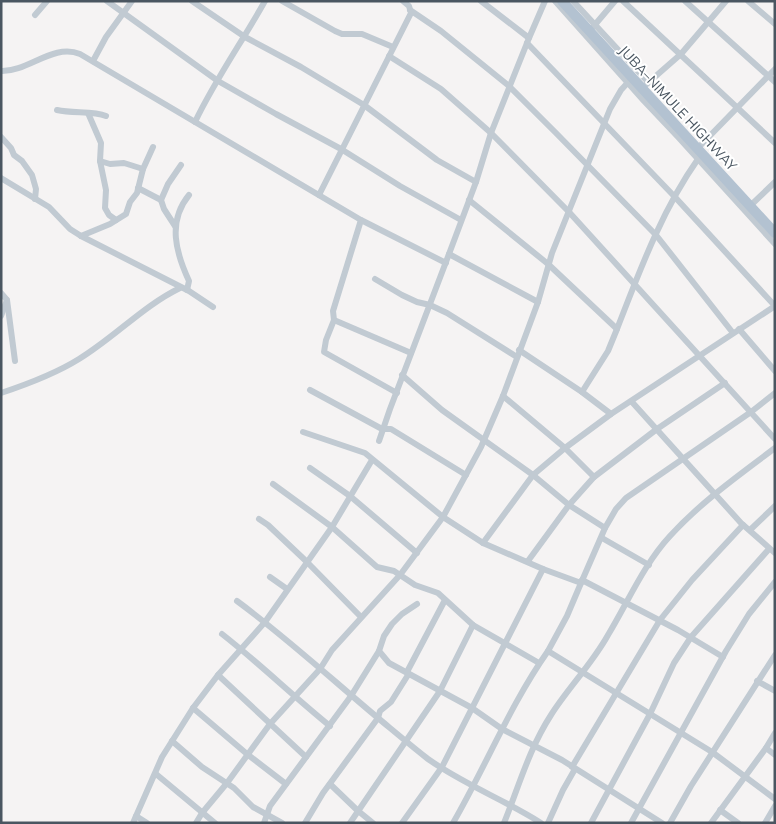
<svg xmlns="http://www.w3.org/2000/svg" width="776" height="824" viewBox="0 0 776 824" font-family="Mulish,sans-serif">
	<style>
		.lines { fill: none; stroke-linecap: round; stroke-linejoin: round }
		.minor { stroke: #c1cad2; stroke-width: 6 }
		.primary { stroke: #b3c2d1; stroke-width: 10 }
		.labels { text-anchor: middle; stroke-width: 4; stroke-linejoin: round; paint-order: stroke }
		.street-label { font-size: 14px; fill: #4a5661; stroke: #fff }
	</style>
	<rect width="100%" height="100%" fill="#f5f3f3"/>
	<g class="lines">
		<!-- minor -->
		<g class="minor">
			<path d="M107 1 218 81 276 114 341 149 400 186 461 220"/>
			<path d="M192 1 245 37 301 67 364 105 437 160 476 182"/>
			<path d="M282 1 335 31 342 34H362L393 47"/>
			<path d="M481 1 529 38"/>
			<path d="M555 1 644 101 678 137 775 244"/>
			<path d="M573 1 648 82"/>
			<path d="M623 1 775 143"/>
			<path d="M685 1 775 82"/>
			<path d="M748 1 775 24"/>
			<path d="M410 10 441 31 509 86 555 132 656 235 733 333"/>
			<path d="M35 15 47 1"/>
			<path d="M593 27 615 1"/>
			<path d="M527 43 674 196 775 306"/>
			<path d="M389 56 441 89 491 133 569 212 775 439"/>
			<path d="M93 61 106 37 132 1"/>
			<path d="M1 71C28 72 53 43 80 54L361 220 446 263"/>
			<path d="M641 89 681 54 726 1"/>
			<path d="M57 110C73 114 93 110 106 116"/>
			<path d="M88 113 101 143 100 161 106 190 105 208 109 215 116 220"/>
			<path d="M195 122C215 80 242 42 265 1"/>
			<path d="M1 137 11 148 14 155 22 161 32 175 36 189 35 199"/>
			<path d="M697 149 775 69"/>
			<path d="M100 161 110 164 124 163 143 169"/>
			<path d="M1 178 49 207 70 229 81 236 189 291 213 307"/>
			<path d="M138 188 161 200"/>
			<path d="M319 195 411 13 409 6 403 1"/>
			<path d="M469 200 548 264 617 329C640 270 662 210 698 159"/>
			<path d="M750 206 775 182"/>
			<path d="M361 220 333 311 334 320 411 353"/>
			<path d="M175 226 164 209 161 200 168 184 181 165"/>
			<path d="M81 236 110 224 126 214 130 202 137 193 143 169 153 147"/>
			<path d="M449 254 538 302"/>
			<path d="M375 279 402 295 417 302 430 305 447 313 517 357"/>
			<path d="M187 290 189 281C176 253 167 222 189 195"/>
			<path d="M1 293 7 300 1 316"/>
			<path d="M7 300 15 361"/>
			<path d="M334 320 326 340 324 352 397 393"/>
			<path d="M739 329 775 371"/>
			<path d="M519 350 582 392 611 414"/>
			<path d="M402 375 442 410 533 475 569 505 605 528"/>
			<path d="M310 390 382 429H391L466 475"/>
			<path d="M582 392 608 351 617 329"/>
			<path d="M1 393C28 384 55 374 79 359 115 337 143 306 180 288"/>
			<path d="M503 396 565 448 594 477 657 429 725 383"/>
			<path d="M632 402 741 523 775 553"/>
			<path d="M303 432 365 453 443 517 483 543 543 569 581 583 605 528 616 509 626 498 751 412 775 393"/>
			<path d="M379 441 390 409 449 254 476 182 491 133 529 38 545 1"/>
			<path d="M310 468 350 496 417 553"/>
			<path d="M273 484 332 527 377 567 394 571 415 585 438 593 473 625 539 663"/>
			<path d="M259 519 268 525 307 562 361 617"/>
			<path d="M750 530 775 506"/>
			<path d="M602 538 649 565"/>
			<path d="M483 543 533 475 565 448 611 414 775 306"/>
			<path d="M528 561 569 505 594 477"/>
			<path d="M270 577 287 589"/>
			<path d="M582 580 678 630 723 657"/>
			<path d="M581 583 567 616 548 651 712 752 775 799"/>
			<path d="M237 601C290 640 339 686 390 728 402 738 415 749 428 759 463 784 505 800 541 823"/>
			<path d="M417 604 402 614 392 624 384 636 379 651 389 663 472 708 502 729 562 760 662 823"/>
			<path d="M222 634C259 663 293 696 330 726"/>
			<path d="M218 675 306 757"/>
			<path d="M757 681 775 691"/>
			<path d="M193 708 247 754 286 784"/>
			<path d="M172 741 202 767 234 788 253 807 282 823"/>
			<path d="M766 748 775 755"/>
			<path d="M572 767 660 620 692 580 743 525"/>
			<path d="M156 774 215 823"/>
			<path d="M330 784 357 810 373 823"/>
			<path d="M720 810 738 823"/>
			<path d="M136 816 147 823"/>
			<path d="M133 823 162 757 193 708 218 675 265 622 332 527 372 460"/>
			<path d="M196 823 202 813 227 783 270 724 320 669 332 650 400 575 443 517 481 447 503 396 538 302 552 253 610 109 621 90 632 78"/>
			<path d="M264 823 270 806 351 696 379 651"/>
			<path d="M305 823 323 793 378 718 380 711 391 702 408 675V670L445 600"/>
			<path d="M350 823 440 691 473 625"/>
			<path d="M402 823 442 767 543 569"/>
			<path d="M453 823C486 766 510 705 548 651"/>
			<path d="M504 823C519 786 529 749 551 715 568 688 592 664 608 635 628 602 644 564 670 536 701 502 739 475 775 448"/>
			<path d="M548 823 563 790 575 769"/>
			<path d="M591 823 650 714 674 663 691 637 769 549"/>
			<path d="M631 823 726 651 749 614 775 582"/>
			<path d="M670 823 691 786 775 655"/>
			<path d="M711 823 766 748 775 733"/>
			<path d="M765 823 775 806"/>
		</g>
		<!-- primary -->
		<path class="primary" d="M562 1 775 233"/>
	</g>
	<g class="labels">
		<!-- street labels -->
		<g class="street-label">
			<text transform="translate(678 108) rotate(47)" y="5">JUBA–NIMULE HIGHWAY</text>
		</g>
	</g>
	<!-- border -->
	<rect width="776" height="824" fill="none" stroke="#4a5661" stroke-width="5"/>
</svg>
